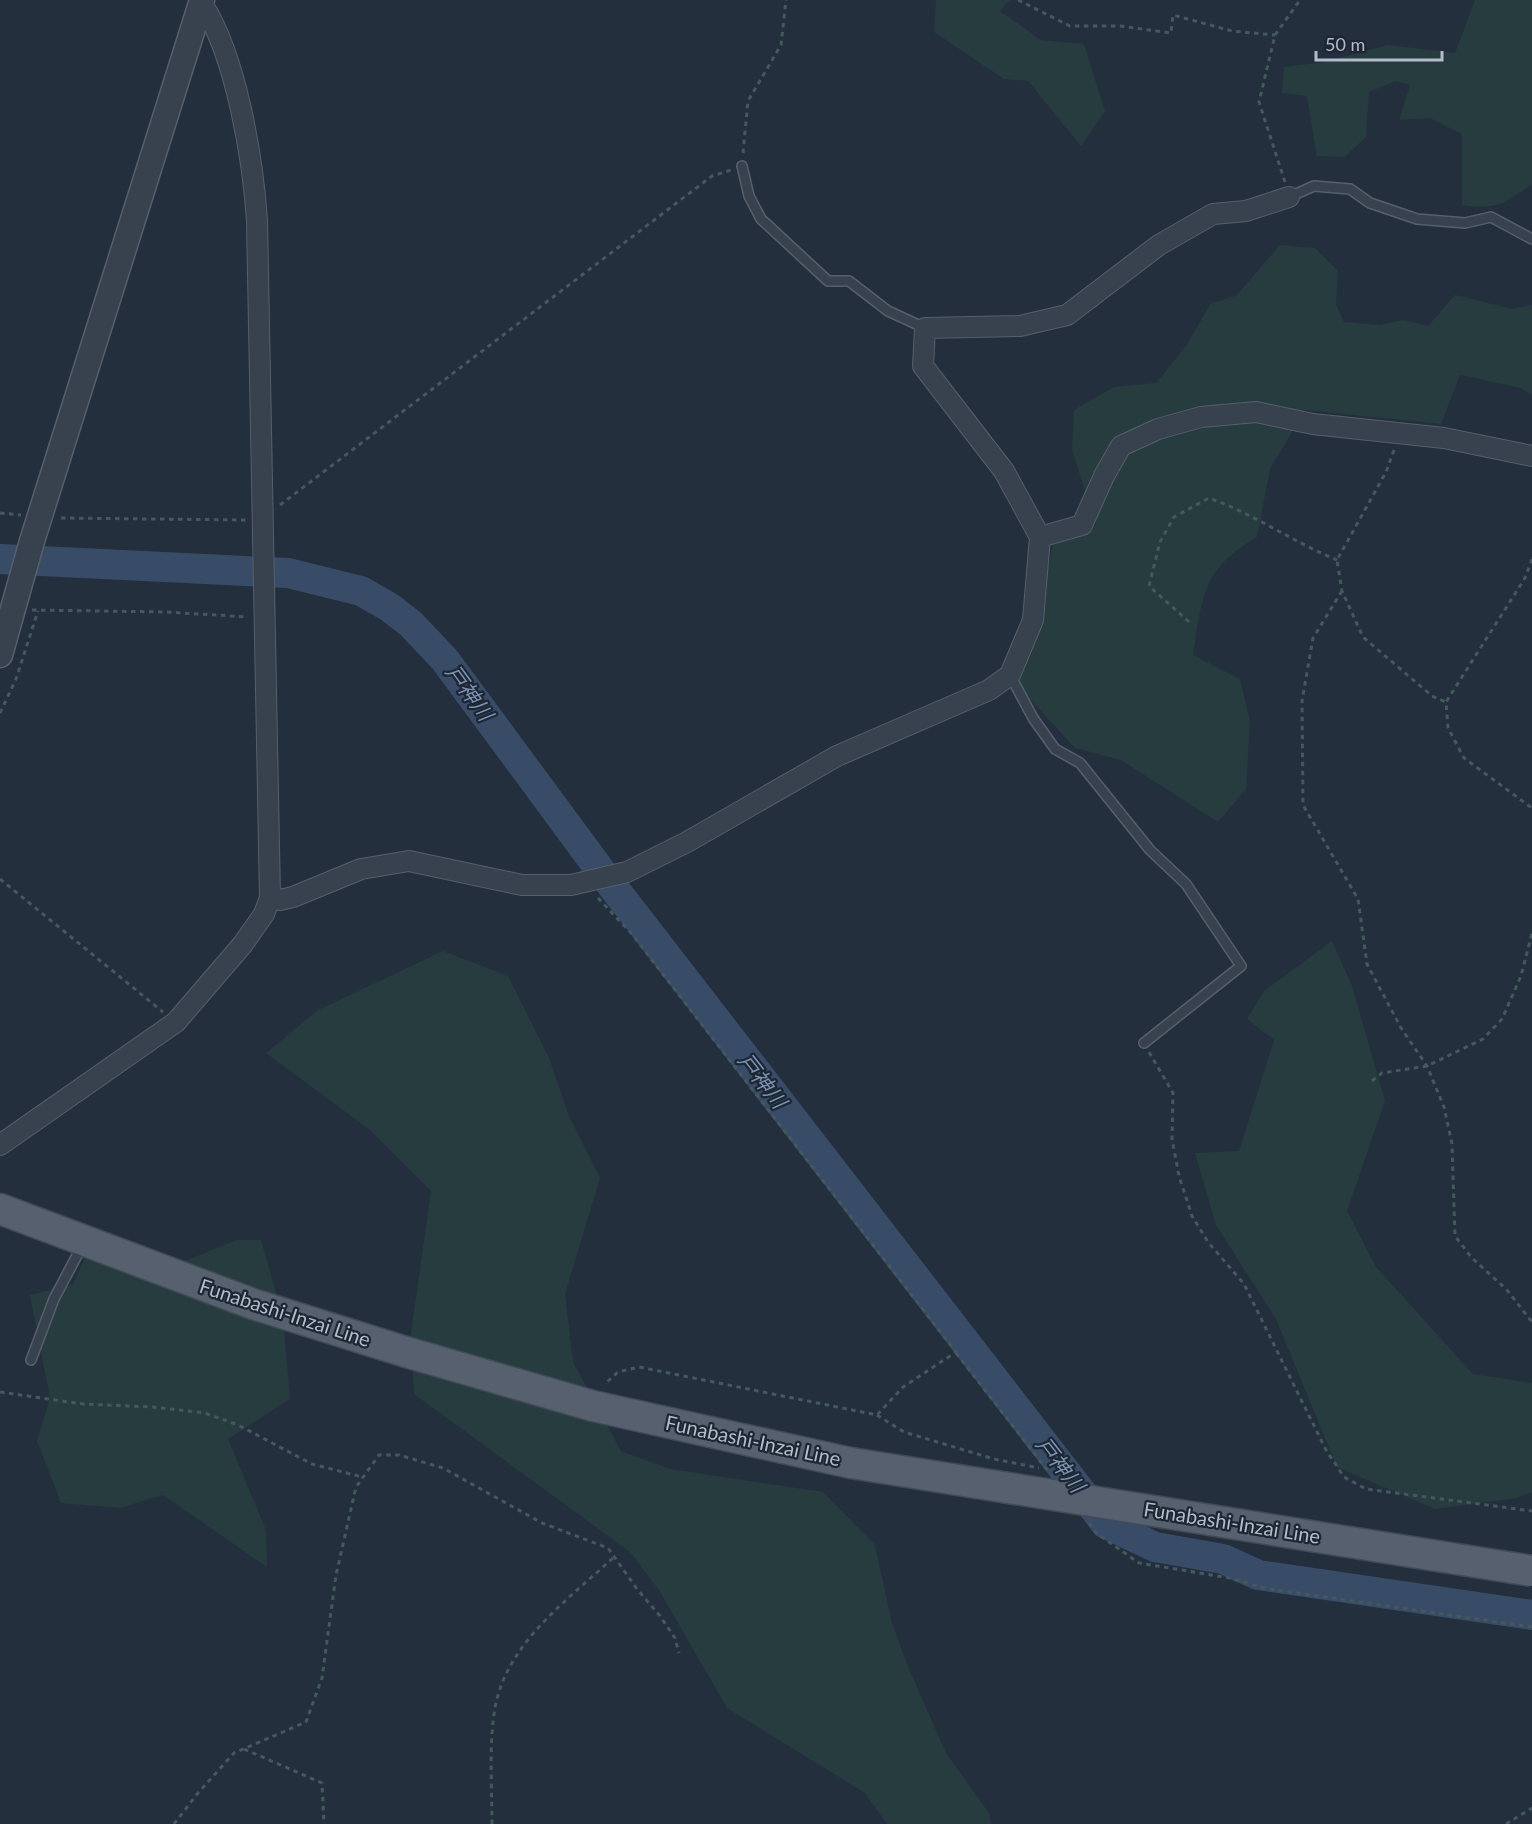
<svg xmlns="http://www.w3.org/2000/svg" width="1532" height="1824" viewBox="0 0 1532 1824" font-family="Lato,'Noto Sans JP',sans-serif">
	<style>
		.green { fill: #263c3f }
		.lines { fill: none; stroke-linecap: round; stroke-linejoin: round }
		.river { stroke: #394c67; stroke-width: 30 }
		.service-casing { stroke: #565f6c; stroke-width: 12 }
		.minor-casing { stroke: #565f6c; stroke-width: 22 }
		.tertiary-casing { stroke: #565f6c; stroke-width: 27 }
		.primary-casing { stroke: #414a57; stroke-width: 33 }
		.path { stroke: #44595c; stroke-width: 3; stroke-dasharray: 4.5 4.5; stroke-linecap: butt }
		.service { stroke: #38414e; stroke-width: 9 }
		.minor { stroke: #38414e; stroke-width: 20 }
		.tertiary { stroke: #38414e; stroke-width: 24 }
		.primary { stroke: #56606e; stroke-width: 30 }
		.primary-bridge-casing { stroke: #414a57; stroke-width: 33; stroke-linecap: butt }
		.primary-bridge { stroke: #56606e; stroke-width: 30 }
		.labels { text-anchor: middle; stroke-width: 4.5; stroke-linejoin: round; paint-order: stroke }
		.street-label { font-size: 20px; fill: #b4bcc9; stroke: #1d2633 }
		.water-label { font-size: 21px; font-style: italic; fill: #7c92b1; stroke: #1d2633 }
	</style>
	<rect width="100%" height="100%" fill="#242f3e"/>
	<!-- green -->
	<g class="green">
		<path d="M936 0H1010L1000 11 1041 40 1084 44 1105 111 1081 146 1028 81 1004 79 934 32Z"/>
		<path d="M1475 0H1532V184C1504 204 1497 210 1462 205V134L1430 118 1399 120 1410 85 1396 81 1369 92 1366 137 1345 157 1317 156 1307 96 1282 93 1284 67 1324 62 1388 45 1455 53Z"/>
		<path d="M1280 245 1315 248 1338 271 1336 305 1344 322 1380 325 1403 320 1428 326 1455 295 1511 309 1532 305V395L1521 388 1460 375 1441 424 1305 410 1270 469 1257 537C1201 570 1203 596 1193 655L1240 679 1250 721 1246 789 1218 822 1121 760 1075 748 1014 682 1041 611 1053 541 1096 525 1072 450 1074 410 1114 387 1156 383 1186 346 1211 303 1236 296Z"/>
		<path d="M1332 941 1352 986 1385 1101 1347 1211 1376 1267 1473 1374 1532 1383V1492L1517 1498 1435 1509 1337 1467 1276 1319 1216 1225 1195 1153 1239 1151 1274 1040 1247 1019 1264 991Z"/>
		<path d="M443 951 508 976 549 1058 569 1116 600 1178 565 1294 573 1362 621 1451 670 1469 823 1492 875 1545 892 1623 907 1664 946 1753 989 1813 991 1824H887L865 1793 727 1708 659 1590 630 1552 414 1394 411 1333 431 1191 370 1130 266 1053 318 1010Z"/>
		<path d="M97 1233 180 1263 237 1240H261L283 1317 290 1399 228 1439 266 1530 267 1567 163 1495 120 1508 61 1503 37 1441 50 1398 30 1295 73 1284Z"/>
	</g>
	<g class="lines">
		<!-- river -->
		<path class="river" d="M0 559 288 573 361 591 389 607 411 624 445 660 600 870 1106 1524 1155 1547 1223 1559 1258 1575 1532 1615"/>
		<defs>
			<g id="service">
				<path d="M742 166 749 196 761 219 828 281H849L888 311 925 328"/>
				<path d="M1289 197 1314 186 1350 189 1370 203 1417 219 1465 223 1491 217 1532 239"/>
				<path d="M1010 675 1033 718 1055 749 1080 763 1150 850 1186 884 1241 966 1144 1043"/>
				<path d="M31 1360 54 1299 83 1244"/>
			</g>
			<g id="minor">
				<path d="M1040 537 1082 525 1104 476 1121 446 1158 429 1201 417 1256 412 1313 424 1444 438 1532 456"/>
				<path d="M270 898 280 900 293 897 361 869 409 861 522 885H571L627 872 687 842 837 756 989 690 1010 675 1033 620 1040 537 1004 471 923 366 925 328 1020 326 1067 315 1159 245 1213 214 1246 211 1289 197"/>
				<path d="M0 1145 176 1022 243 944 264 914 270 898 257 221C253 159 236 54 201 2"/>
			</g>
			<path id="tertiary" d="M0 655 32 541 202 0"/>
			<path id="primary" d="M0 1209 253 1304 406 1352 593 1406 851 1463"/>
		</defs>
		<!-- service casing -->
		<use href="#service" class="service-casing"/>
		<!-- minor casing -->
		<use href="#minor" class="minor-casing"/>
		<!-- tertiary casing -->
		<use href="#tertiary" class="tertiary-casing"/>
		<!-- primary casing -->
		<use href="#primary" class="primary-casing"/>
		<!-- path -->
		<g class="path">
			<path d="M1018 0 1070 26H1120L1171 33 1173 15 1232 31 1275 35"/>
			<path d="M743 153 748 101 781 45 786 0"/>
			<path d="M1285 182 1259 102 1275 35 1300 0"/>
			<path d="M1394 450 1386 472 1337 560 1342 591 1363 637 1432 696 1446 702"/>
			<path d="M280 505 712 176 731 170"/>
			<path d="M0 513 21 515"/>
			<path d="M61 518 246 520"/>
			<path d="M1532 559 1525 578 1446 702 1448 728 1464 758 1532 808"/>
			<path d="M1342 591 1313 638 1302 701 1303 805 1358 899 1367 964 1401 1028 1427 1066 1444 1107 1452 1144 1455 1236 1472 1258 1507 1290 1532 1322"/>
			<path d="M32 610 166 612 248 617"/>
			<path d="M1189 622 1149 586 1160 542 1174 517 1209 498C1254 514 1293 542 1337 560"/>
			<path d="M0 713 16 679 38 611"/>
			<path d="M0 879 163 1012"/>
			<path d="M598 898 631 933 956 1352 903 1387 877 1415 639 1367 618 1372 605 1384"/>
			<path d="M1149 1052 1173 1093 1172 1139 1179 1176 1192 1216 1208 1242 1244 1284 1326 1450 1344 1477 1366 1489 1532 1511"/>
			<path d="M1372 1081 1382 1073 1427 1066 1483 1039 1502 1019 1521 976 1532 933"/>
			<path d="M956 1353 1048 1471"/>
			<path d="M0 1392 83 1404 153 1407 205 1413 238 1425 312 1464 362 1477"/>
			<path d="M877 1415 904 1432 994 1459 1039 1468"/>
			<path d="M1089 1523 1096 1533 1139 1563 1230 1578 1263 1588 1532 1627"/>
			<path d="M244 1749 322 1783 324 1824"/>
			<path d="M174 1824 198 1793 234 1753 306 1722 322 1678 336 1575 356 1487 379 1455H399L443 1468 542 1523 608 1548 637 1589 660 1616 675 1638 679 1653"/>
			<path d="M492 1824C492 1788 489 1750 494 1714 503 1645 567 1601 614 1557"/>
			<path d="M1506 1824 1532 1808"/>
		</g>
		<!-- service -->
		<use href="#service" class="service"/>
		<!-- minor -->
		<use href="#minor" class="minor"/>
		<!-- tertiary -->
		<use href="#tertiary" class="tertiary"/>
		<!-- primary -->
		<use href="#primary" class="primary"/>
		<defs>
			<path id="primary-bridge" d="M851 1463 1532 1571"/>
		</defs>
		<!-- primary-bridge casing -->
		<use href="#primary-bridge" class="primary-bridge-casing"/>
		<!-- primary-bridge -->
		<use href="#primary-bridge" class="primary-bridge"/>
	</g>
	<g class="labels">
		<!-- street labels -->
		<g class="street-label">
			<text transform="translate(285 1313) rotate(18)" y="7">Funabashi-Inzai Line</text>
			<text transform="translate(753 1441) rotate(12)" y="7">Funabashi-Inzai Line</text>
			<text transform="translate(1232 1523) rotate(9)" y="7">Funabashi-Inzai Line</text>
		</g>
		<!-- water labels -->
		<g class="water-label">
			<text transform="translate(469 693) rotate(54)" y="7">戸神川</text>
			<text transform="translate(762 1081) rotate(52)" y="7">戸神川</text>
			<text transform="translate(1060 1465) rotate(52)" y="7">戸神川</text>
		</g>
	</g>
	<!-- scale -->
	<path d="M1316 51v9h126v-9" fill="none" stroke="#b4bcc9" stroke-width="3"/>
	<text x="1325" y="51" font-size="18" fill="#b4bcc9" stroke="#1d2633" stroke-width="4.5" paint-order="stroke">50 m</text>
</svg>
